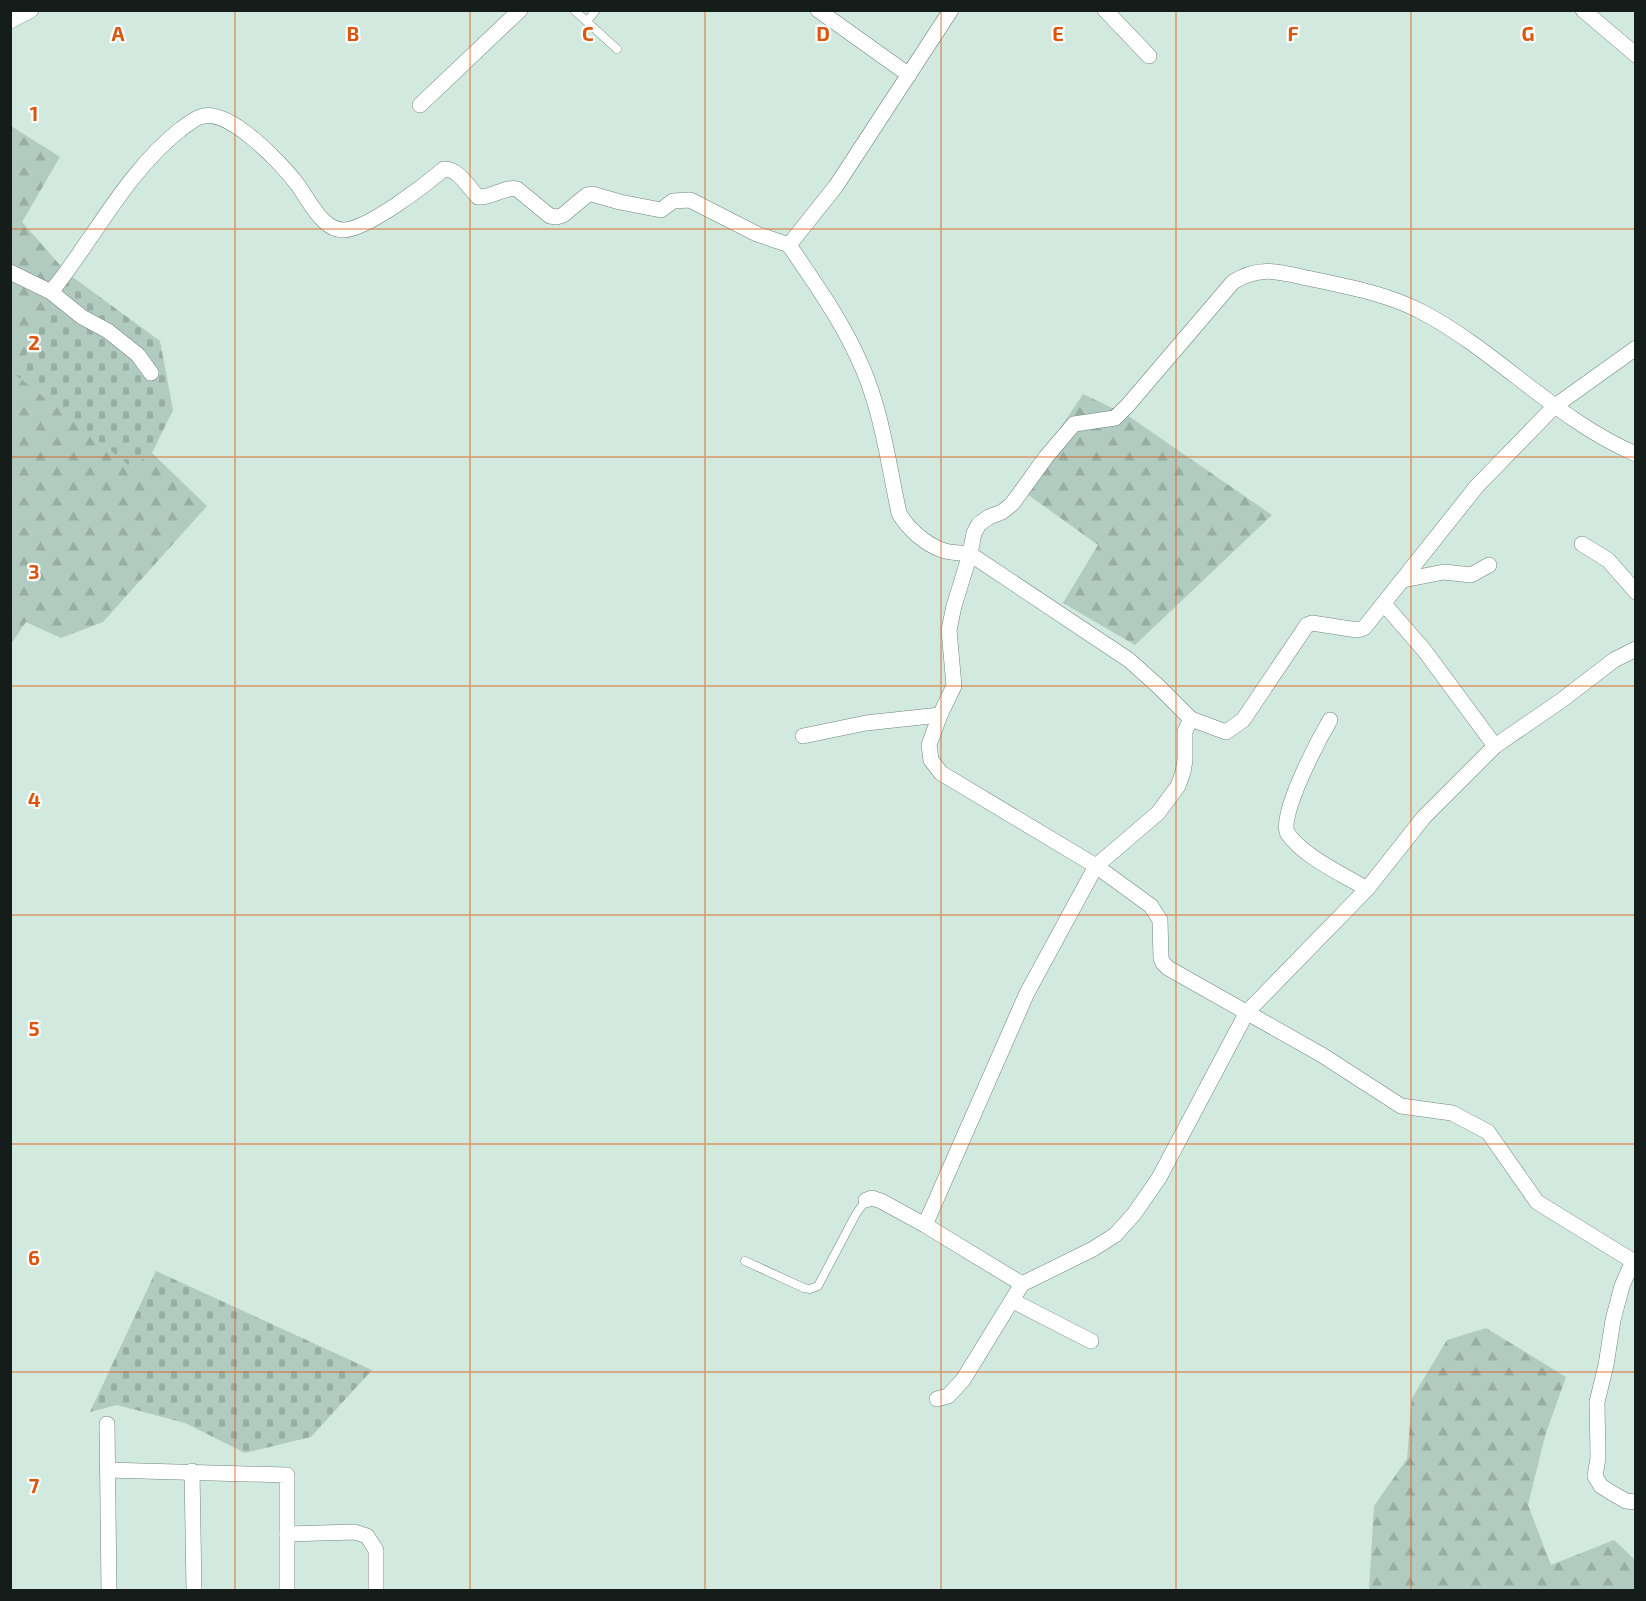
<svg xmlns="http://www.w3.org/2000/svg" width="1646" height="1601" viewBox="0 0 1646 1601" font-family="'Exo 2',sans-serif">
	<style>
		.forest { fill: url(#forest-firs) }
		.cemetery { fill: url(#cemetery-stones) }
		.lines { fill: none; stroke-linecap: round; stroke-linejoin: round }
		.service-casing { stroke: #70867c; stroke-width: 9 }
		.minor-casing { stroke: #70867c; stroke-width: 16 }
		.service { stroke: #fff; stroke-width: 8 }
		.minor { stroke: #fff; stroke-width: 15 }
		.grid { fill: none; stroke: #dd560d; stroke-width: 1.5; stroke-opacity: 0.55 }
		.grid-label { font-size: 20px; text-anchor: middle; font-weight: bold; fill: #dd560d; stroke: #fff; stroke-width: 4.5; stroke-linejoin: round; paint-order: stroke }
	</style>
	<defs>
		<pattern id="forest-firs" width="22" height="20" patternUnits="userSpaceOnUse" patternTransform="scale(1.5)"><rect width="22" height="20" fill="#b2cbc0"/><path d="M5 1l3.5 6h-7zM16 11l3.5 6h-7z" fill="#98aea4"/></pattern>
		<pattern id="cemetery-stones" width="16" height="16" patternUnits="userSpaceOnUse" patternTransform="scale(1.5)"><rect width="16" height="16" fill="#b2cbc0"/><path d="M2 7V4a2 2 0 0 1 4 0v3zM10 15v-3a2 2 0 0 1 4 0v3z" fill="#98aea4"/></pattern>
	</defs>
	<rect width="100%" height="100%" fill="#d1e9de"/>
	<!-- forest -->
	<g class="forest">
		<path d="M11 126 60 157 22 222 67 273 130 466 152 453 207 506 103 622 61 638 26 622 11 644Z"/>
		<path d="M1083 394 1127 415 1272 515 1135 645 1063 603 1098 545 1020 489Z"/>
		<path d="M1486 1328 1566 1377 1545 1436 1528 1505 1551 1565 1614 1540 1635 1560V1590H1369L1374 1506 1407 1459 1412 1398 1447 1340Z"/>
	</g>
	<!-- cemetery -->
	<g class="cemetery">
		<path d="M67 273 160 341 173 410 152 453 130 466 16 375Z"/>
		<path d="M156 1271 372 1370 311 1437 245 1453 185 1423 117 1405 90 1412Z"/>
	</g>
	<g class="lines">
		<defs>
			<g id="service">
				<path d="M574 10 617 49"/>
				<path d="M587 21 596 10"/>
				<path d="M745 1261 804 1288 810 1289 818 1286 856 1214 866 1200"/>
			</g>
			<g id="minor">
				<path d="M818 10 909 75"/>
				<path d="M951 10 836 186 789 245C814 282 840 318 858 358 881 405 888 462 899 513 907 528 925 544 942 550 950 553 961 553 970 554L1129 660 1158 686 1191 719 1226 732 1243 720 1307 625 1312 623 1357 630 1364 628 1477 486 1555 406 1636 348"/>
				<path d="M1105 10 1149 56"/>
				<path d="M1583 10 1636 55"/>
				<path d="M10 21 31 10"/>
				<path d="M420 105 520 10"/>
				<path d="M10 272 51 292 82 317 108 331 138 355 151 373"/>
				<path d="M51 292C94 239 126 172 181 129 187 125 194 119 200 117 228 106 282 164 297 184 306 196 313 211 324 221 329 226 336 230 344 230 368 229 425 185 444 169 458 168 469 188 478 197 493 198 504 186 517 189L550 216 557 217 563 215 587 195 592 194 620 202 661 210 673 201 690 200 757 234 789 245"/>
				<path d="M1636 454C1556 420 1498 352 1422 312 1388 294 1349 287 1312 279 1282 273 1261 264 1233 282L1128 405 1115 418 1074 424 1046 457 1012 504 1002 512 989 517 979 524 974 533 970 554 954 606 949 630 954 686 940 715 929 745 931 760 941 773 1096 866 1151 906 1160 920 1161 958 1163 963 1168 968 1322 1055 1401 1106 1452 1113 1488 1132 1537 1202 1636 1263"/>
				<path d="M1582 544 1608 560 1636 592"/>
				<path d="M1403 580 1444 572 1471 575 1489 565"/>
				<path d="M1384 604 1424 650 1495 746"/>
				<path d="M1330 720C1319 739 1277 818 1288 834 1304 857 1344 875 1367 889"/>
				<path d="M803 736 866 723 940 715"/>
				<path d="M866 1200 872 1198 881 1201 925 1225 1022 1284"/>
				<path d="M925 1225 1027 993 1096 866 1158 813 1178 786 1183 772 1185 760V731L1191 719"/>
				<path d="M1633 1261 1622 1286 1613 1320 1606 1365 1597 1402 1598 1458 1595 1476 1601 1486 1612 1493 1626 1501 1636 1502"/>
				<path d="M1013 1301 1091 1341"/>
				<path d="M937 1399 948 1396 963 1380 1022 1284 1093 1249 1115 1235 1134 1214 1159 1178 1247 1012 1367 889 1424 817 1495 746 1562 700 1614 660 1636 649"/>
				<path d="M107 1424 109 1590"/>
				<path d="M107 1470 287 1475V1590"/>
				<path d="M192 1471 194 1590"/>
				<path d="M287 1534 355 1532 367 1536 376 1550V1590"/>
			</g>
		</defs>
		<!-- service casing -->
		<use href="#service" class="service-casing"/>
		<!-- minor casing -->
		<use href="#minor" class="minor-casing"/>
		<!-- service -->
		<use href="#service" class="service"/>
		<!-- minor -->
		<use href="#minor" class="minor"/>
	</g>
	<!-- grid -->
	<path class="grid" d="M235 10V1590M470 10V1590M705 10V1590M941 10V1590M1176 10V1590M1411 10V1590M10 229H1636M10 457H1636M10 686H1636M10 915H1636M10 1144H1636M10 1372H1636"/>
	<g class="grid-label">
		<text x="118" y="41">A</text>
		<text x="353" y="41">B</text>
		<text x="588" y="41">C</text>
		<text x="823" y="41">D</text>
		<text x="1058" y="41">E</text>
		<text x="1293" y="41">F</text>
		<text x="1528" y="41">G</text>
		<text x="34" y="121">1</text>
		<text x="34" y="350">2</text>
		<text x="34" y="579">3</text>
		<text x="34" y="807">4</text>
		<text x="34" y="1036">5</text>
		<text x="34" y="1265">6</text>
		<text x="34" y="1493">7</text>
	</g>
	<!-- border -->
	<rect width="1646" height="1601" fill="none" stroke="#141d19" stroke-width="24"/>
</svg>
